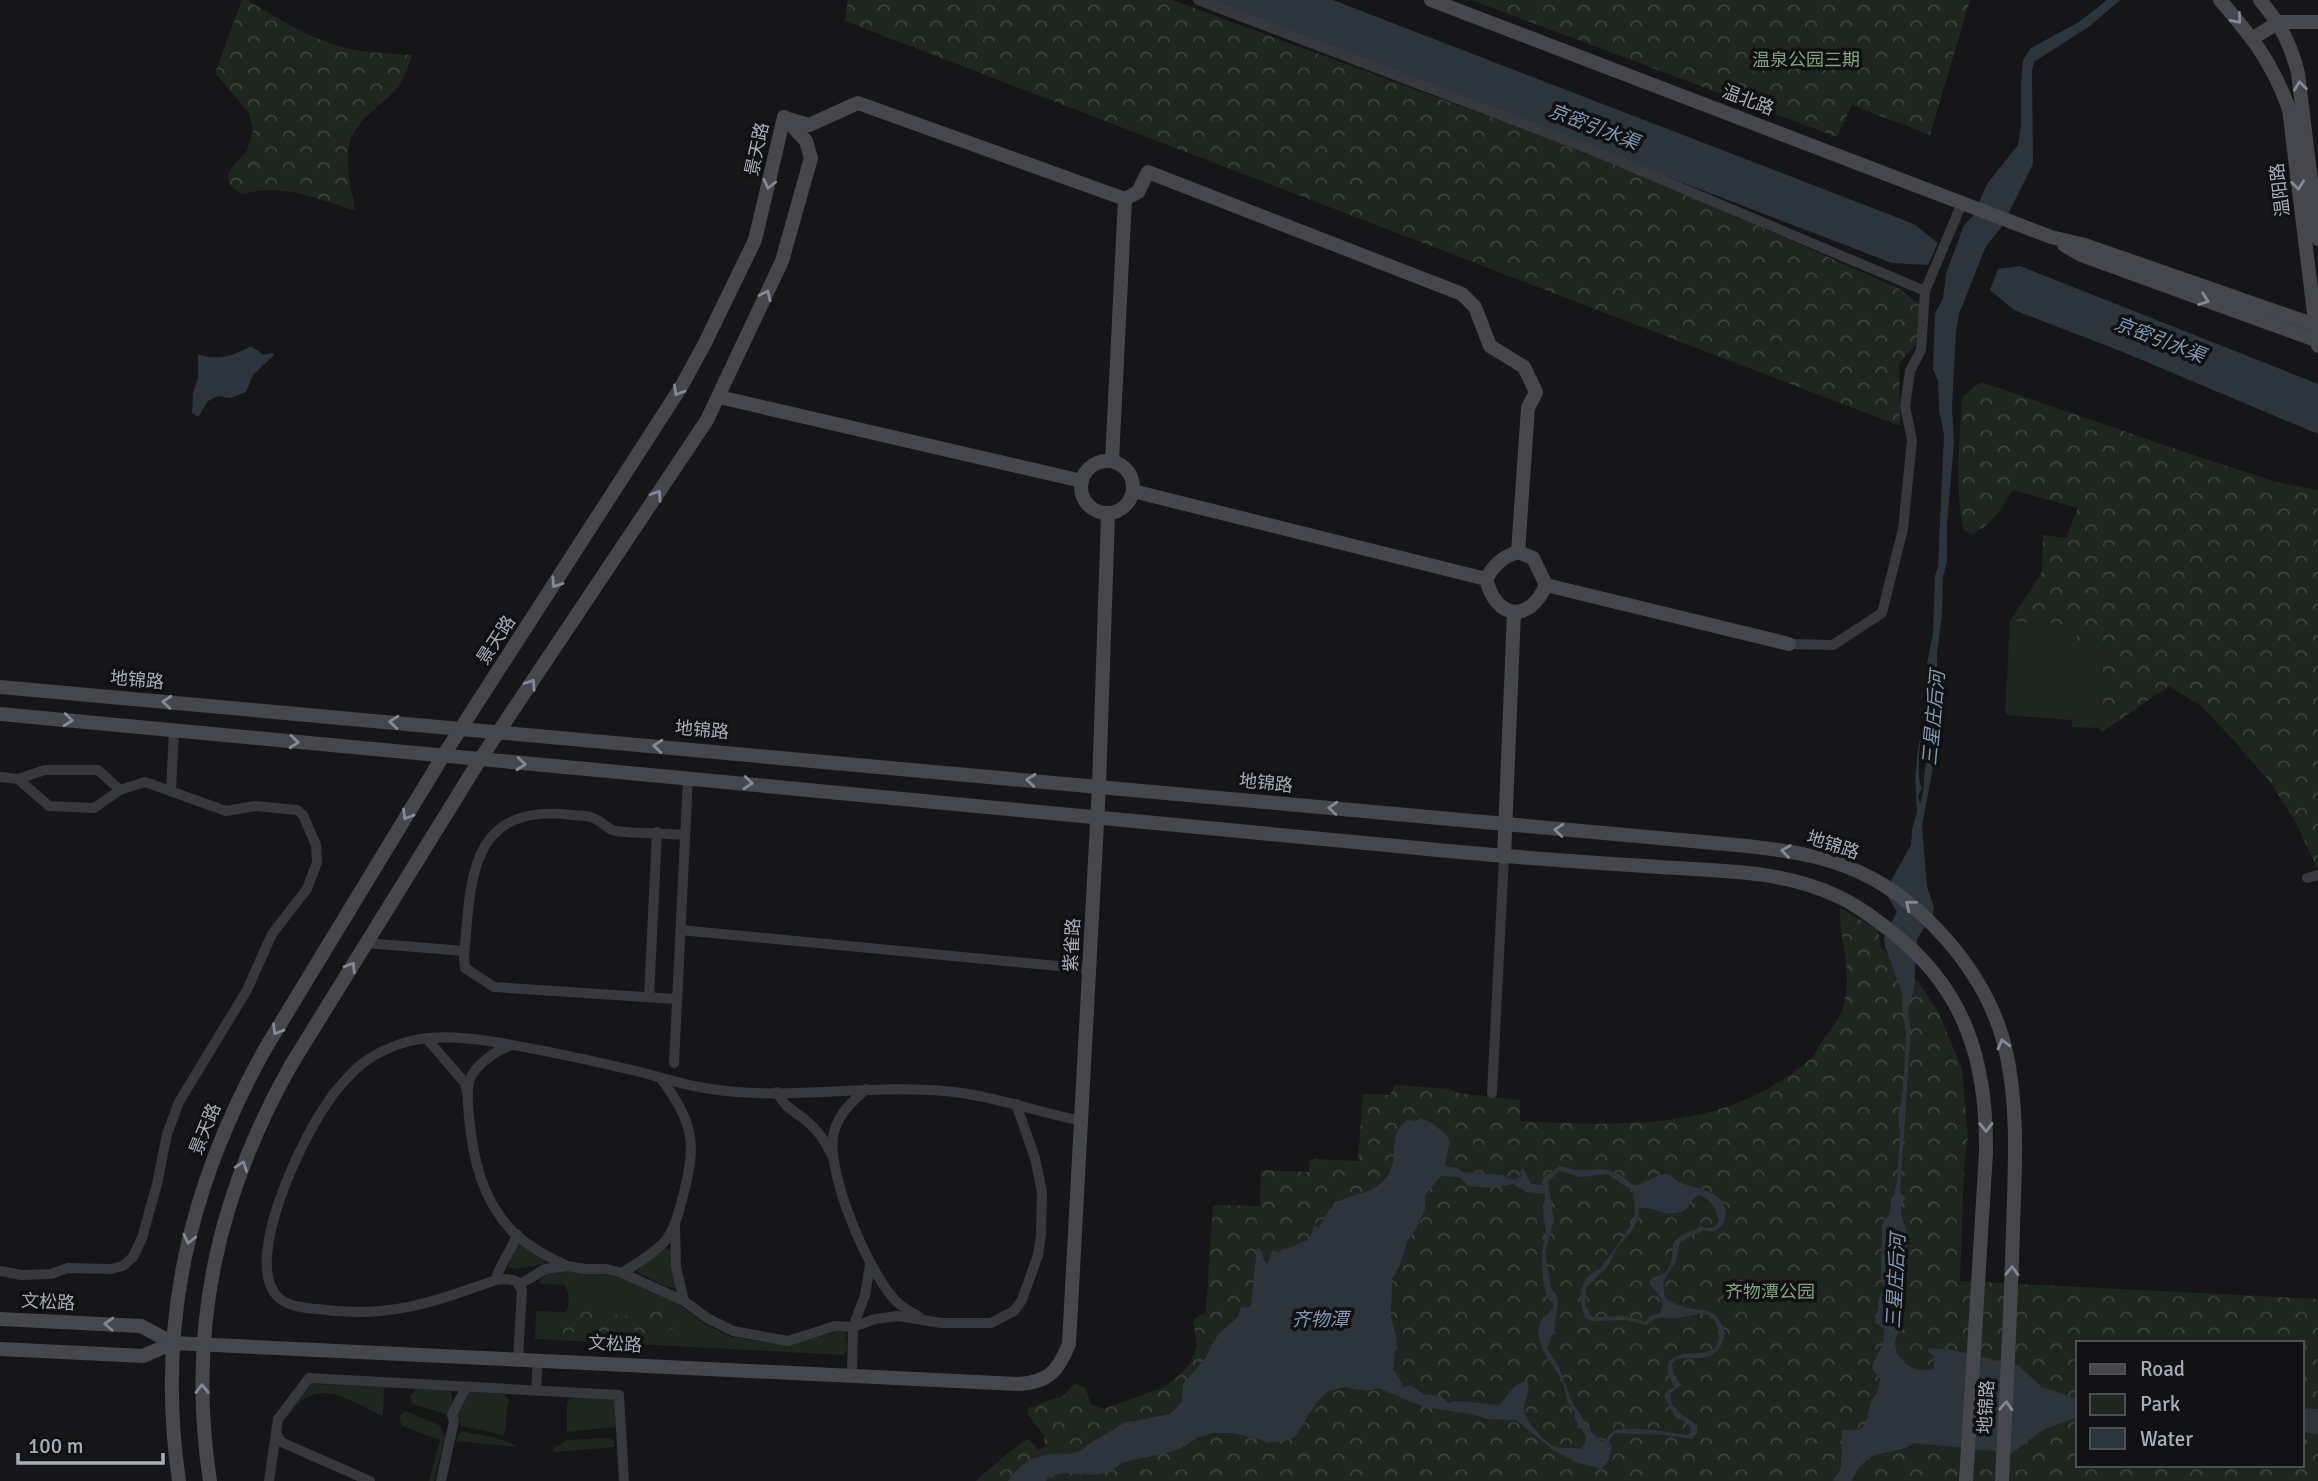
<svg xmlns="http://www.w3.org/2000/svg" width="2318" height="1481" viewBox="0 0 2318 1481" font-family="Signika,'Noto Sans SC',sans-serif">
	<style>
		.green { fill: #1e261f }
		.forest { fill: url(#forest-crowns); fill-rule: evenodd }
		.water { fill: #2c353c; fill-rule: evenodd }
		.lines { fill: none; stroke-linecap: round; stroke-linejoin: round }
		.street { stroke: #37383d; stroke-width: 10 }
		.secondary { stroke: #45474d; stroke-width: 14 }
		.oneway { stroke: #858993 }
		.labels { text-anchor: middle; stroke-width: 7; stroke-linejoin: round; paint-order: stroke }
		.park-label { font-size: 18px; fill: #7fa381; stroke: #111113 }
		.street-label { font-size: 18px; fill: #a8adb8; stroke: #111113 }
		.water-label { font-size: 19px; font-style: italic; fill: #7f9bb3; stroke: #111113 }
	</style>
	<defs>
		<pattern id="forest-crowns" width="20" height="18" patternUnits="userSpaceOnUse" patternTransform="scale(1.75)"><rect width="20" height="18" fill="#1e261f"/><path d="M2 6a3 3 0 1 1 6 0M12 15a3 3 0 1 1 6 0" fill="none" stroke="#3c433d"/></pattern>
	</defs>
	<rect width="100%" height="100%" fill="#161618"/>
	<!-- green -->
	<g class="green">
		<path d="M2010 621 2078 625 2103 642 2099 728 2072 727V720L2005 715Z"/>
		<path d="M519 1244 545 1260 544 1264 514 1269 508 1267 511 1258Z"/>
		<path d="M666 1248 672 1252 676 1288 667 1287 637 1272V1270L661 1249Z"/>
		<path d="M565 1271 601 1273 627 1280 677 1303 705 1324 731 1337 788 1345 840 1331 845 1332 847 1347 844 1355 535 1339 536 1311 566 1312C570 1304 570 1292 564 1285L539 1284 544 1273Z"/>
		<path d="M312 1384 384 1387 383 1416C359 1407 328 1380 301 1401 295 1407 289 1415 283 1422L285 1416Z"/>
		<path d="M416 1389 449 1390C455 1399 452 1405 447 1414L412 1404 410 1396Z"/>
		<path d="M467 1392 505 1394 509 1401C505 1413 508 1426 503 1435L462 1426 457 1418 461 1400Z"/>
		<path d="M570 1398 615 1399 618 1422 615 1427 567 1432V1403Z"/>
		<path d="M405 1411 439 1425 445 1437 434 1481H429L440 1440 402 1426 399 1417Z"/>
		<path d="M462 1431C481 1436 501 1436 517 1447L456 1441 458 1434Z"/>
		<path d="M608 1438 614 1441V1447L554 1452V1448L567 1440Z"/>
	</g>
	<!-- forest -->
	<g class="forest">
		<path d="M242 0H247C274 16 301 33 330 43 356 53 385 53 412 55 408 68 404 80 395 90 378 109 352 122 348 150 346 170 352 191 355 211 317 198 283 183 242 194L229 185 228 174 235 163 247 151 253 131 249 113 215 73Z"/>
		<path d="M848 0H1172L1623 166 1898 288 1920 305 1916 345 1899 363 1900 426 845 21Z"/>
		<path d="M1471 0H1970L1930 135 1852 105 1837 137Z"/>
		<path d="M1981 382 2205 459 2277 482 2318 490V870L2297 825 2271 783 2236 743 2201 706 2169 686 2102 732 2099 728 2103 642 2077 641V625L2010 621 2042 572 2043 535 2066 538 2078 508 2013 490C2001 508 1992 526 1971 534L1964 530C1955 500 1959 430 1963 396Z"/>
		<path d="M1840 908 1878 930 1881 948 1919 983 1939 1013 1962 1069 1968 1138 1964 1166 1960 1281 2318 1299V1481H976C993 1466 1009 1451 1028 1439L1039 1450 1045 1446 1044 1435 1027 1413 1028 1408 1065 1395 1074 1383 1085 1388 1091 1404 1103 1409 1162 1388 1174 1380 1190 1364 1197 1346 1193 1320 1206 1312 1213 1205 1260 1206 1261 1170 1309 1172 1310 1159 1358 1161 1363 1094 1390 1095 1395 1085 1450 1089 1458 1093 1520 1100V1121C1605 1125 1698 1131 1774 1085 1787 1077 1801 1069 1812 1057 1816 1052 1819 1045 1823 1039 1831 1029 1839 1020 1843 1008 1854 971 1839 943 1840 908ZM2078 1343H2302V1465H2078Z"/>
		<path d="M593 1300 616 1315 626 1332H634L632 1338 621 1340 614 1333 609 1338 592 1337 588 1328 582 1327 570 1335 546 1333 544 1327 549 1319 572 1324 584 1303Z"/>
		<path d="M663 1304 676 1319 674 1328C658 1337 631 1339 625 1317L633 1312 646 1316 651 1308Z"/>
	</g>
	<!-- water -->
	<g class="water">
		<path d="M1206 0H1333L1914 224 1938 243 1928 265 1892 263Z"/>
		<path d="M2107 0H2120L2090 26 2034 62 2032 71 2033 164 2001 228 1986 246 1959 314 1956 331 1952 408 1954 442 1947 524V562L1943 577 1942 616 1937 653V727L1935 756 1922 826 1927 887 1934 907 1933 914 1917 939 1914 988 1908 1013 1911 1030 1900 1192 1906 1198C1894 1213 1907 1223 1908 1238L1899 1313 1902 1328C1900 1331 1897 1334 1896 1337 1890 1358 1917 1377 1934 1368V1356L1928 1352V1348L1953 1350 2019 1366 2042 1387 2078 1399V1417L2043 1430 2012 1453 1915 1443C1886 1460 1869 1443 1852 1481H1833L1841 1468 1842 1430C1868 1432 1865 1424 1870 1405 1871 1400 1876 1396 1878 1390 1879 1387 1879 1383 1880 1379L1872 1368C1876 1352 1886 1347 1884 1328L1875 1323 1880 1295 1885 1291 1881 1276 1882 1225 1890 1213 1891 1199 1894 1195 1897 1181 1900 1133 1898 1116 1903 1090 1905 1053 1906 1034 1902 1006 1903 995 1885 947 1884 938 1897 912 1888 897 1887 888 1911 845 1912 830 1917 812 1915 778 1918 749 1927 704 1933 691 1927 675V664L1933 633 1935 576 1938 566 1944 435 1939 409 1938 381 1933 369 1935 314 1943 298 1946 274 1964 225 1973 216 1987 184 2018 145 2021 126V84L2023 60 2031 48 2079 22ZM1931 729C1937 744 1927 754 1925 769 1923 780 1925 792 1920 803L1918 797 1922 788C1915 777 1921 743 1925 731Z"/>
		<path d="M2020 266 2318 384V434L2123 352 2014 310 1990 290 1998 269Z"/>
		<path d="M251 346 264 355 272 353 274 355 253 375 246 392 230 398 218 396 208 401 198 417 192 413 193 393 198 378V354C216 361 234 356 251 346Z"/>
		<path d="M1420 1118 1430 1122 1447 1135 1449 1144 1445 1166 1458 1168 1462 1172 1502 1175 1514 1180 1522 1176 1520 1171 1523 1168 1531 1184 1542 1185 1543 1178 1560 1166 1577 1170 1604 1169 1619 1174 1635 1186C1647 1182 1654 1175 1667 1174 1671 1175 1673 1178 1676 1180 1689 1188 1708 1188 1719 1198 1733 1211 1724 1237 1704 1230L1680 1242 1676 1261 1663 1282C1664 1286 1664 1296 1666 1299 1667 1299 1675 1304 1676 1304 1699 1315 1715 1301 1725 1333 1718 1365 1701 1356 1676 1359L1672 1364 1673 1374 1681 1385 1670 1393C1670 1413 1686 1414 1697 1426V1433L1692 1439 1663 1435 1615 1433 1609 1441 1612 1446 1609 1460 1602 1469 1598 1468 1575 1462 1553 1450 1516 1420 1488 1419 1471 1414 1424 1407 1378 1388 1367 1391 1344 1387 1327 1392 1315 1405 1295 1437 1285 1441 1267 1443 1262 1440 1232 1433H1213L1197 1438 1181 1448 1167 1453 1124 1462 1109 1472 1092 1475 1065 1473 1055 1475 1054 1478 1048 1477 1046 1481H1008C1015 1469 1031 1457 1045 1455 1059 1453 1079 1457 1087 1445L1124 1423 1170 1414 1182 1402 1183 1384 1206 1357 1219 1333 1238 1317 1241 1306 1248 1308 1251 1305 1257 1247 1262 1251 1264 1261 1267 1264 1273 1250 1279 1252 1310 1239 1314 1226 1319 1228C1324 1219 1327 1210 1337 1203 1353 1192 1373 1195 1386 1178 1401 1160 1386 1131 1408 1120L1417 1121ZM1559 1171 1581 1177 1607 1174 1633 1191C1633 1198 1635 1205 1635 1213 1635 1224 1607 1259 1600 1269 1578 1276 1578 1300 1585 1318L1592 1321 1625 1320 1647 1325C1661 1312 1662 1321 1678 1318 1693 1316 1711 1307 1717 1326 1720 1335 1720 1340 1715 1348 1696 1359 1686 1347 1668 1362V1374L1674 1387 1665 1393 1664 1396 1675 1417C1683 1422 1690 1420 1691 1432L1686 1435C1674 1432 1625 1425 1614 1431 1609 1433 1607 1439 1603 1442L1593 1434 1572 1402 1559 1367 1547 1349 1554 1331 1558 1304 1557 1296 1551 1287 1545 1252 1554 1220 1548 1182ZM1441 1176 1460 1177 1468 1186 1491 1188 1513 1184 1527 1192 1545 1194 1543 1214 1546 1230 1542 1253 1543 1278 1547 1298 1553 1303V1308C1550 1313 1544 1315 1542 1319 1529 1341 1554 1364 1562 1381 1567 1392 1565 1404 1575 1412V1420L1586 1436 1585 1444 1581 1449C1573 1447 1558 1449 1553 1446 1544 1441 1522 1418 1524 1407 1526 1396 1531 1392 1527 1380L1515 1386 1500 1405 1456 1401 1448 1403 1441 1396 1423 1394 1411 1385 1404 1387 1393 1368 1397 1338 1391 1318 1392 1279 1399 1267 1408 1240 1416 1229 1425 1209V1195ZM1698 1195C1710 1197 1717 1210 1719 1221L1714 1227 1705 1228 1701 1225C1693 1234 1683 1231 1673 1243 1672 1252 1673 1268 1663 1274 1657 1277 1654 1275 1649 1282 1655 1293 1667 1297 1660 1313L1649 1316 1646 1322 1623 1316 1592 1317 1585 1304 1586 1288 1609 1265 1617 1248 1631 1232 1638 1219 1639 1208C1660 1206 1662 1220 1686 1210L1692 1200Z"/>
		<path d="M2302 1408 2318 1409V1434L2302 1432Z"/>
	</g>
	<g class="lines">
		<!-- street -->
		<g class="street">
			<path d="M1198 0 1587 148 1925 291"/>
			<path d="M1789 644 1833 645 1882 613 1903 529 1912 440 1905 406 1910 371 1921 350 1925 291 1962 203"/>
			<path d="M0 777 18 779 45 770H98L120 790 145 782 226 811 255 806 297 810 303 815 316 845 317 862 307 889 272 934 247 990 179 1102 167 1134 157 1184 142 1238 133 1257 123 1266 111 1269 68 1268 51 1274 21 1275 0 1271"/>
			<path d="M18 779 49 806 94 808 120 790"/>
			<path d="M171 790 174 731"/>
			<path d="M2307 878 2318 875"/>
			<path d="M680 930 1090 969"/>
			<path d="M366 943 464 951"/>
			<path d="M649 997 657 832"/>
			<path d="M676 999 494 987 465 968 464 957C471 880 468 802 572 815 579 816 587 815 593 818 602 821 608 830 616 831 638 834 662 833 685 835"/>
			<path d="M427 1039 465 1083 467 1093"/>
			<path d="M511 1045C496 1051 476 1064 470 1079 466 1091 468 1105 469 1117 473 1159 482 1199 512 1231 527 1246 548 1257 567 1266"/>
			<path d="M674 1063 688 778"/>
			<path d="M866 1089C852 1102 839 1113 834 1132 824 1169 869 1275 897 1302 903 1308 912 1312 919 1317"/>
			<path d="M777 1092C785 1110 799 1112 812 1126 821 1134 826 1143 831 1154"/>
			<path d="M1492 1093 1504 857"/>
			<path d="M675 1225 676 1267 684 1301"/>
			<path d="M622 1273C637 1263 654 1254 666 1240 675 1228 678 1214 682 1200 697 1143 695 1126 661 1078"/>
			<path d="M496 1280C499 1264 512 1251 517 1234"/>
			<path d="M519 1285 545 1269 567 1266 586 1269H606L622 1273 684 1301 707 1318 733 1331 788 1341 835 1326 853 1327 875 1319 898 1316 941 1323H991L1014 1311 1022 1300 1038 1255 1041 1235 1042 1192 1035 1158 1016 1104"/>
			<path d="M518 1359 522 1290 516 1281 508 1279 496 1280C431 1303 387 1319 317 1309 304 1308 286 1306 277 1296 243 1259 303 1136 328 1102 335 1090 346 1079 356 1069 370 1056 391 1046 410 1041 439 1034 472 1038 501 1043 548 1051 594 1061 640 1072 663 1078 687 1086 711 1089 788 1101 867 1084 944 1091 992 1095 1036 1112 1082 1121"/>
			<path d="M852 1374 853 1327 865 1295 870 1265"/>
			<path d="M536 1390 538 1360"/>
			<path d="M269 1481 276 1433"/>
			<path d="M370 1481 281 1442 276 1433 278 1419 309 1378 619 1395 624 1481"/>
			<path d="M441 1481 454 1421 452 1415 466 1387"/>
		</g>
		<!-- secondary -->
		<g class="secondary">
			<path d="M1431 0 2051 237 2085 245 2318 326"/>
			<path d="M2220 0C2252 37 2272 62 2289 109L2318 346"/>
			<path d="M2260 0C2280 24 2290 42 2298 73L2318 239"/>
			<path d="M2253 38 2279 22H2318"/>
			<path d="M785 118 809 125 858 103 1125 199 1138 192 1148 172 1462 294 1475 307 1490 346 1524 367 1536 392 1528 408 1518 552"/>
			<path d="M2064 245 2081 255 2318 341"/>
			<path d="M719 397 1082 481"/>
			<circle cx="1107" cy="487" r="26"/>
			<path d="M1112 461 1125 199"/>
			<path d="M1133 491 1486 579"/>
			<path d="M1518 552 1533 558 1546 585C1529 624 1496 619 1486 579 1494 565 1502 557 1518 552Z"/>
			<path d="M1546 585 1789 644"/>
			<path d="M0 687 1747 846C1780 850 1814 854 1845 866 1919 894 1986 971 2005 1047 2019 1106 2015 1167 2013 1227 2011 1311 2006 1396 2002 1481"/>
			<path d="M0 714C469 760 938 799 1407 847 1486 855 1566 861 1645 866 1709 871 1778 868 1837 896 1857 905 1875 919 1892 932 1965 989 1987 1061 1986 1152L1966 1481"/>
			<path d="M1504 857 1514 612"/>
			<path d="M0 1319 141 1326 173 1343 1019 1384C1049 1382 1058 1371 1069 1344L1099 786 1108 514"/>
			<path d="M0 1349 143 1356 173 1343"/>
			<path d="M179 1481C156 1326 189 1185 265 1049L443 756 681 387 704 345 755 240 784 117"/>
			<path d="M210 1481C187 1331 217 1196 291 1065L479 761 707 420 782 261 811 158 806 141 784 117"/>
		</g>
	</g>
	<!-- one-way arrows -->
	<defs><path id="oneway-chevron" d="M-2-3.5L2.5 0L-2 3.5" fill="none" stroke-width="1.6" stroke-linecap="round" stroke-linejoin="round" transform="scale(1.75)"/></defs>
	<g class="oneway">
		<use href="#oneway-chevron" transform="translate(2237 19) rotate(49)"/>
		<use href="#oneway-chevron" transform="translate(2300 86) rotate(-97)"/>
		<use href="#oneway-chevron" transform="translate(769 184) rotate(103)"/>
		<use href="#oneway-chevron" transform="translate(2298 185) rotate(83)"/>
		<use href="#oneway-chevron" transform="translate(766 295) rotate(-65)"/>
		<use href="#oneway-chevron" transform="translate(2204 300) rotate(20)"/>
		<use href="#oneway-chevron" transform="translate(678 391) rotate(120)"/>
		<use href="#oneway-chevron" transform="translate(657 495) rotate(-56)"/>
		<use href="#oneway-chevron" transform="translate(556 583) rotate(123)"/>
		<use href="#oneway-chevron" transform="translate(531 684) rotate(-56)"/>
		<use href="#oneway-chevron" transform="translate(167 702) rotate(-175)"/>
		<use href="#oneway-chevron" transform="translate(68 720) rotate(6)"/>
		<use href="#oneway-chevron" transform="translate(394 722) rotate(-175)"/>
		<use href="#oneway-chevron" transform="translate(294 742) rotate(5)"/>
		<use href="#oneway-chevron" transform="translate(658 746) rotate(-175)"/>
		<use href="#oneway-chevron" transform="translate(521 764) rotate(5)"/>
		<use href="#oneway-chevron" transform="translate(1031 780) rotate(-175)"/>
		<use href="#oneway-chevron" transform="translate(748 783) rotate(5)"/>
		<use href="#oneway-chevron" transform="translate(1333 808) rotate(-175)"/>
		<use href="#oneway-chevron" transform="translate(407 815) rotate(121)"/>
		<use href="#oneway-chevron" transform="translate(1559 830) rotate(-175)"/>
		<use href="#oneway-chevron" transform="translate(1786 851) rotate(-172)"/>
		<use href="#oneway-chevron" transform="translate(1910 905) rotate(-141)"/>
		<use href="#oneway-chevron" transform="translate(351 967) rotate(-58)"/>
		<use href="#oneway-chevron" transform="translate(277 1030) rotate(121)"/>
		<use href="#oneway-chevron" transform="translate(2003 1044) rotate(-105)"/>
		<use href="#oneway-chevron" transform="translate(1986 1127) rotate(89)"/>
		<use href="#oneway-chevron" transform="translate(242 1166) rotate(-71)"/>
		<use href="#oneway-chevron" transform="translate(189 1239) rotate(103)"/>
		<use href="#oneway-chevron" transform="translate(2012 1271) rotate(-88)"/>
		<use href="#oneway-chevron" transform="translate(109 1324) rotate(-177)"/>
		<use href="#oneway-chevron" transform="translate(202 1389) rotate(-91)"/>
		<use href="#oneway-chevron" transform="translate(2006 1406) rotate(-87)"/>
	</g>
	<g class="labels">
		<!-- park labels -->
		<g class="park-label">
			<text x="1806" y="66">温泉公园三期</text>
			<text x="1770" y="1298">齐物潭公园</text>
		</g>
		<!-- street labels -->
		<g class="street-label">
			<text transform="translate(1748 100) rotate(21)" y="6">温北路</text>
			<text transform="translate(757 149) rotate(-78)" y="6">景天路</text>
			<text transform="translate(2280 190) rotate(-97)" y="6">温阳路</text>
			<text transform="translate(496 640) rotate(-57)" y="6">景天路</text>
			<text transform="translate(137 680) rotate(5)" y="6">地锦路</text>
			<text transform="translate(702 730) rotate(5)" y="6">地锦路</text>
			<text transform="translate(1266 783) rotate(6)" y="6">地锦路</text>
			<text transform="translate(1833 845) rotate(18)" y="6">地锦路</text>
			<text transform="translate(1072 945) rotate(-87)" y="6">紫雀路</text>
			<text transform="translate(205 1129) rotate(-68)" y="6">景天路</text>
			<text transform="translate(48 1302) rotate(3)" y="6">文松路</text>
			<text transform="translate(615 1344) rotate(3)" y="6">文松路</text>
			<text transform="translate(1986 1407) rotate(-87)" y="6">地锦路</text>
		</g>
		<!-- water labels -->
		<g class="water-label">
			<text transform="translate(1594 126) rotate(21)" y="7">京密引水渠</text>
			<text transform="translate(2160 339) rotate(21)" y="7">京密引水渠</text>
			<text transform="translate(1933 718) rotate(-85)" y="7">三星庄后河</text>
			<text transform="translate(1895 1281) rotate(-87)" y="7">三星庄后河</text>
			<text x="1320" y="1326">齐物潭</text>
		</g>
	</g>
	<!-- legend -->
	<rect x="2076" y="1341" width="228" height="126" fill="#111113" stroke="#4d4f55" stroke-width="2"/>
	<rect x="2090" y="1364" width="35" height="10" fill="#45474d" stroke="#4d4f55" stroke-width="2"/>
	<text x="2140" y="1376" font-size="21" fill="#a8adb8">Road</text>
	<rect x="2090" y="1394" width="35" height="21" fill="#1e261f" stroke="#4d4f55" stroke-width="2"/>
	<text x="2140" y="1411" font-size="21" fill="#a8adb8">Park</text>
	<rect x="2090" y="1428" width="35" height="21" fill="#2c353c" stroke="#4d4f55" stroke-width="2"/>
	<text x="2140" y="1446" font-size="21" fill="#a8adb8">Water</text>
	<!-- scale -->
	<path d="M18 1453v10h145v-10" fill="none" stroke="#a8adb8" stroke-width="3.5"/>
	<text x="28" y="1453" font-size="21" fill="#a8adb8" stroke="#111113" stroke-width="5" paint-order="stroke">100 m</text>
</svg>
